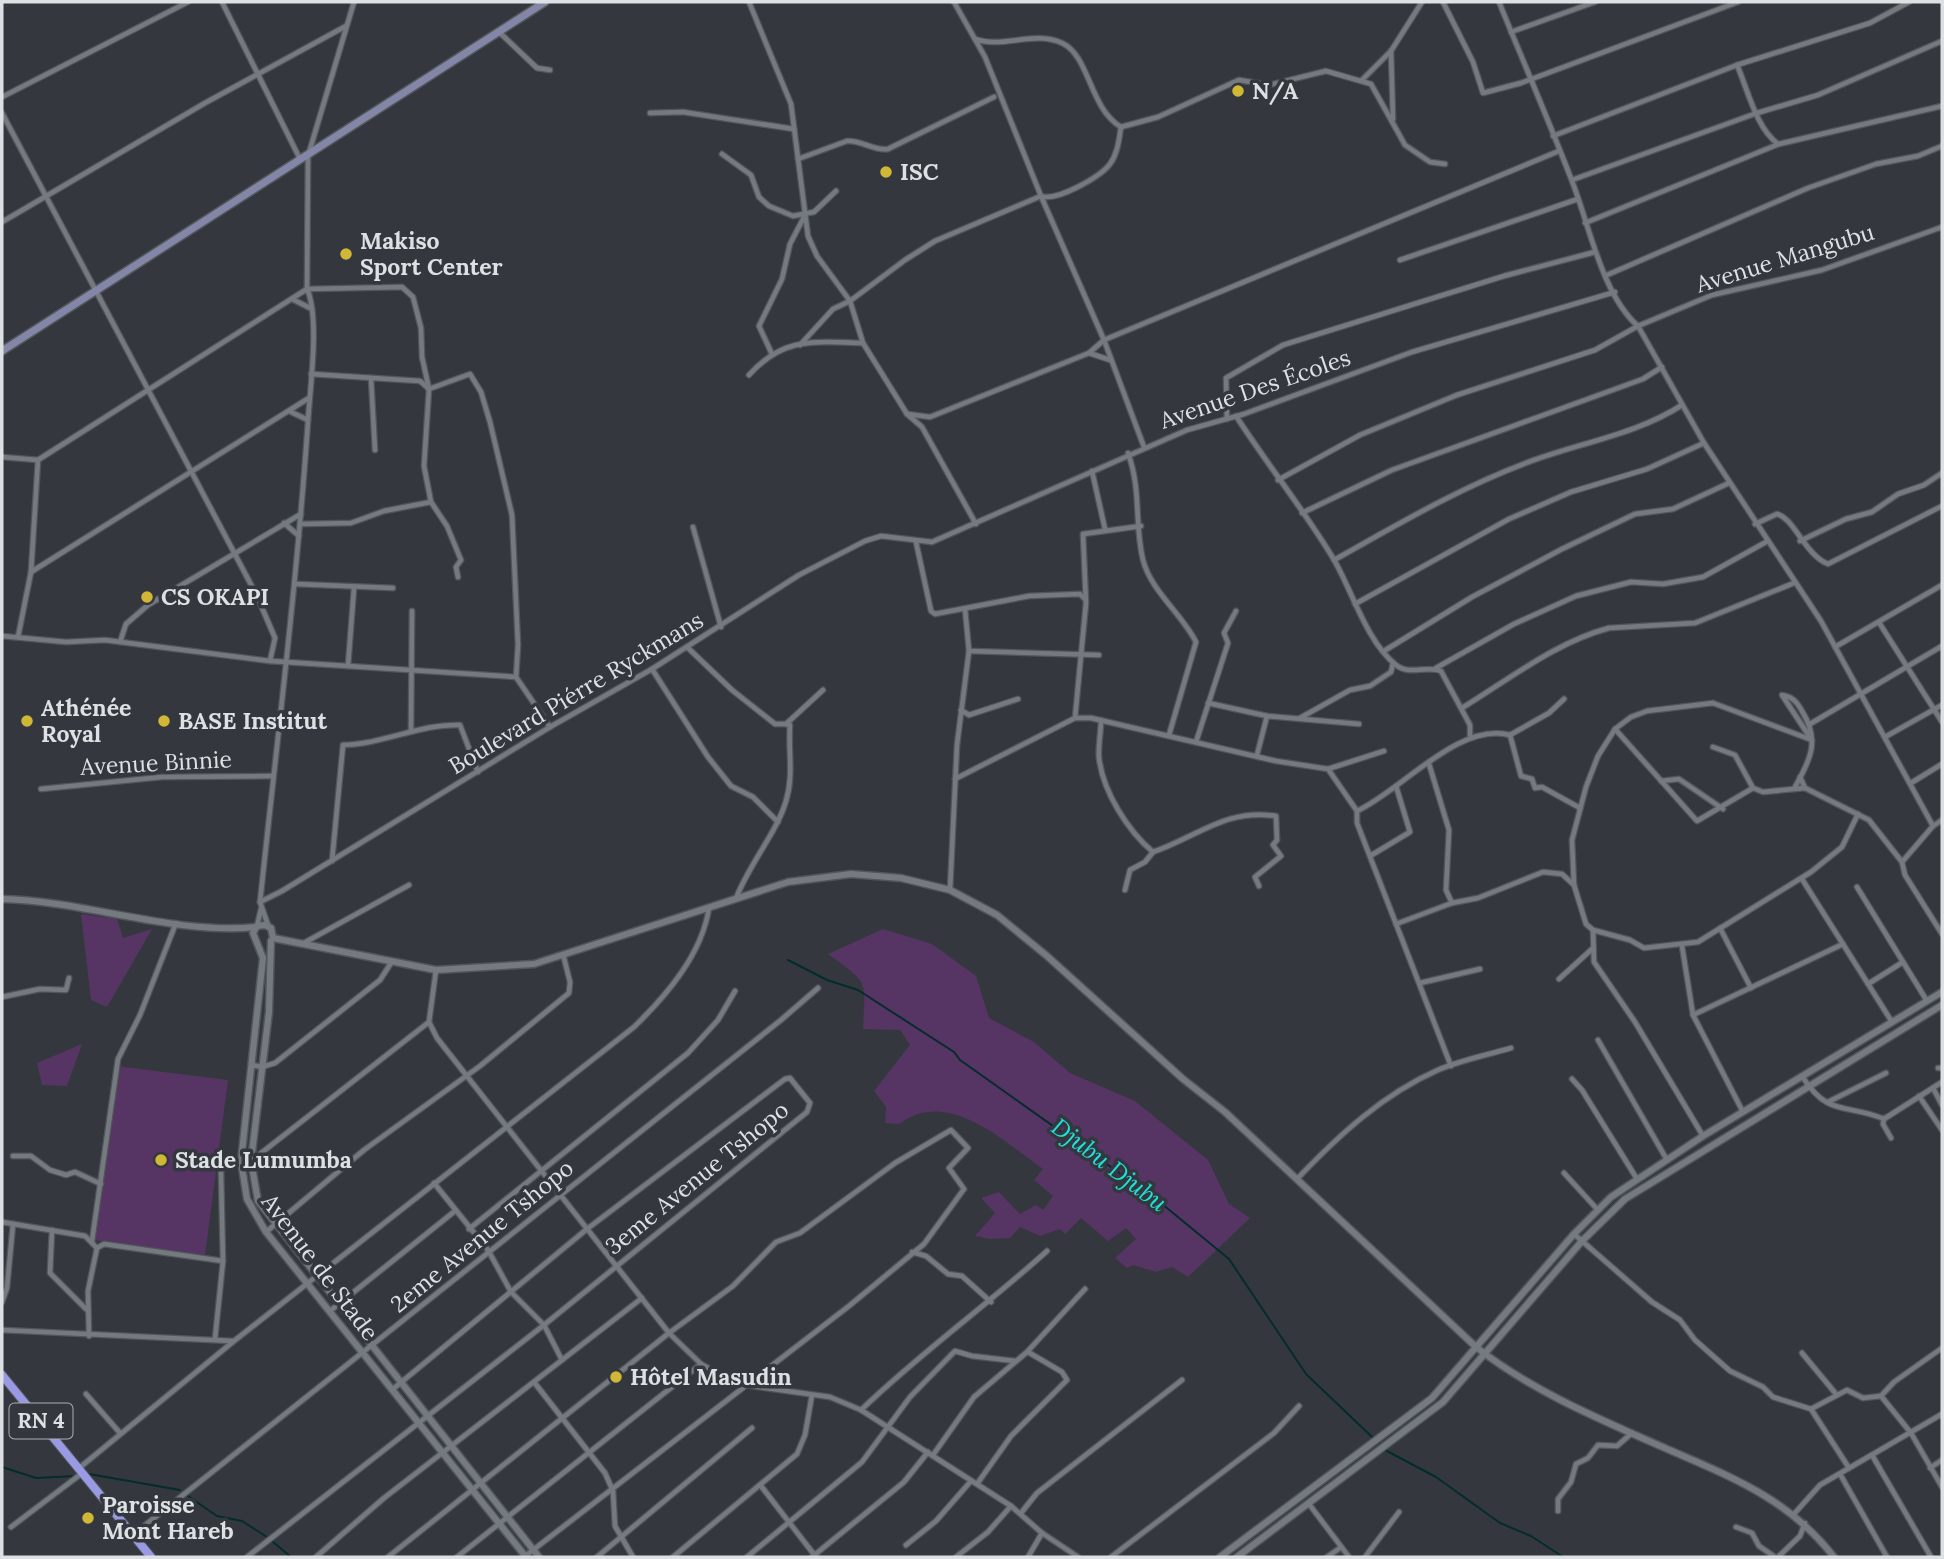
<svg xmlns="http://www.w3.org/2000/svg" width="1944" height="1559" viewBox="0 0 1944 1559" font-family="Lora,serif">
	<style>
		.green { fill: #563464 }
		.lines { fill: none; stroke-linecap: round; stroke-linejoin: round }
		.stream { stroke: #042c2b; stroke-width: 2 }
		.minor-casing { stroke: #52565a; stroke-width: 7 }
		.tertiary-casing { stroke: #52565a; stroke-width: 9 }
		.secondary-casing { stroke: #52565a; stroke-width: 10 }
		.trunk-casing { stroke: #52565a; stroke-width: 10 }
		.minor { stroke: #757a81; stroke-width: 4.5 }
		.tertiary { stroke: #757a81; stroke-width: 6 }
		.secondary { stroke: #8386a6; stroke-width: 7 }
		.trunk { stroke: #9a99e4; stroke-width: 8 }
		.poi-dot { fill: #d1b736; stroke: #34383e; stroke-width: 2.5 }
		.labels { text-anchor: middle; stroke-width: 7; stroke-linejoin: round; paint-order: stroke }
		.shield { fill: #34383e; stroke: #abaeb2; stroke-width: 2 }
		.shield-label { font-size: 21px; font-weight: bold; fill: #dee1e4 }
		.poi-label { font-size: 23px; font-weight: bold; fill: #dee1e4; stroke: #34383e; text-anchor: start }
		.street-label { font-size: 23px; fill: #dee1e4; stroke: #34383e }
		.water-label { font-size: 24px; font-style: italic; fill: #1ee1da; stroke: #34383e }
	</style>
	<rect width="100%" height="100%" fill="#34383e"/>
	<!-- green -->
	<g class="green">
		<path d="M81 914 117 919 123 938 152 929 107 1007 91 1000Z"/>
		<path d="M883 929 932 944 976 976 989 1018 1034 1042 1070 1073 1135 1101 1208 1160 1229 1204 1250 1218 1188 1277 1172 1267 1156 1272 1133 1265 1127 1268 1115 1258 1136 1239 1126 1228 1108 1241 1081 1218 1065 1234 1060 1229 1040 1236 1020 1227 1010 1238 990 1239 975 1236 995 1213 981 1198 999 1192 1020 1214 1036 1205 1043 1210 1053 1196 1034 1180 1043 1169C1003 1141 948 1087 899 1124L885 1123 886 1107 874 1091 910 1045 900 1030 863 1029C865 978 870 985 828 954Z"/>
		<path d="M82 1044 67 1086 42 1085 37 1063Z"/>
		<path d="M116 1066 228 1080 205 1255 93 1240Z"/>
	</g>
	<g class="lines">
		<!-- stream -->
		<g class="stream">
			<path d="M788 960 827 980 858 990 954 1052 960 1060 1156 1199 1229 1259 1306 1374 1372 1437"/>
			<path d="M1385 1450 1436 1477 1500 1523 1531 1536 1563 1557"/>
			<path d="M2 1467 36 1478 76 1476"/>
			<path d="M89 1474 180 1490"/>
			<path d="M188 1496 217 1516 242 1521 267 1537"/>
			<path d="M272 1541 291 1557"/>
		</g>
		<defs>
			<g id="minor">
				<path d="M222 2 300 159"/>
				<path d="M749 2 791 104 808 236 817 256 850 301 863 343 907 414 922 427 976 524"/>
				<path d="M954 2 985 57 1041 196 1104 340 1144 447"/>
				<path d="M1443 2 1473 62 1483 93 1521 83 1738 2"/>
				<path d="M1499 2C1523 61 1549 121 1572 181 1589 224 1602 295 1638 326L1704 443 1821 621 1933 826 1902 862"/>
				<path d="M499 32 537 68 550 70"/>
				<path d="M1511 32 1595 2"/>
				<path d="M975 39C1004 49 1033 30 1062 43 1090 56 1089 108 1121 127L1158 117 1239 80 1269 85 1326 71 1371 84 1405 145 1430 162 1445 164"/>
				<path d="M1391 51 1393 119"/>
				<path d="M1737 65C1748 90 1756 128 1778 144"/>
				<path d="M1362 80 1391 51 1422 2"/>
				<path d="M2 97 188 2"/>
				<path d="M2 113 257 596 275 638 270 661"/>
				<path d="M650 113 683 112 794 129"/>
				<path d="M1553 136 1737 65 1870 23 1909 2"/>
				<path d="M722 154 751 175 759 197 769 206 793 216 814 212 836 191"/>
				<path d="M798 159 847 141C862 140 873 151 888 149L994 97"/>
				<path d="M1572 180 1757 113 1818 95 1942 41"/>
				<path d="M2 222 205 103 346 26"/>
				<path d="M1585 223 1779 144 1942 106"/>
				<path d="M1400 260 1578 199"/>
				<path d="M1607 275 1808 188 1876 164 1918 156 1942 146"/>
				<path d="M294 300 312 309"/>
				<path d="M800 345 833 309 850 301 905 260 935 241 1041 196C1056 202 1100 177 1110 164 1118 153 1119 139 1121 127"/>
				<path d="M771 352 759 326 782 279 790 244 805 215"/>
				<path d="M1089 353 1110 360"/>
				<path d="M311 374 420 381 429 389"/>
				<path d="M749 375C784 336 814 342 863 343"/>
				<path d="M371 378 375 450"/>
				<path d="M429 389 470 374 481 392 490 422 512 515 518 645 516 677 550 727"/>
				<path d="M291 412 308 420"/>
				<path d="M907 414 930 417 1089 353 1104 340 1559 151"/>
				<path d="M1236 416C1267 464 1304 510 1333 558 1352 590 1366 641 1396 665 1410 676 1428 665 1441 671L1470 725V735"/>
				<path d="M1227 419 1226 378 1283 345 1504 276 1595 252"/>
				<path d="M1128 453C1142 492 1134 524 1143 560 1151 591 1182 614 1196 642L1169 735"/>
				<path d="M2 457 38 460 307 289 402 287 413 297 421 328 422 357 429 389 424 466 431 502 447 526 461 560 456 567 458 577"/>
				<path d="M1092 471 1105 529"/>
				<path d="M1278 480 1360 435 1457 395 1595 350 1638 326 1712 295 1822 270 1942 227"/>
				<path d="M1302 513 1392 470 1643 379 1662 367"/>
				<path d="M284 523 299 536"/>
				<path d="M301 524 351 523 384 511 431 502"/>
				<path d="M1755 524 1777 514C1794 518 1805 555 1828 564L1942 506"/>
				<path d="M693 527 721 627"/>
				<path d="M1800 541 1846 519 1872 512 1898 494 1924 485 1942 473"/>
				<path d="M916 542 931 611 935 614 1029 596 1080 594 1085 599"/>
				<path d="M1334 560C1397 525 1459 488 1526 463 1578 443 1636 435 1682 405"/>
				<path d="M31 572 309 398"/>
				<path d="M296 584 393 588"/>
				<path d="M1355 604 1509 519 1571 492 1647 469 1704 443"/>
				<path d="M1880 624 1942 722"/>
				<path d="M2 636 66 642 105 640 270 661 516 677"/>
				<path d="M18 637 31 572 38 460"/>
				<path d="M120 642 126 624 148 605 301 514"/>
				<path d="M687 647 732 690 775 724H786L823 690"/>
				<path d="M1835 647 1942 585"/>
				<path d="M969 651 1099 655"/>
				<path d="M1384 651 1472 597 1562 549 1635 514 1673 509 1729 483"/>
				<path d="M348 666 354 588"/>
				<path d="M1436 668 1514 624 1576 596 1631 582 1663 584 1703 577 1766 542"/>
				<path d="M652 669 708 757 731 786 753 797 778 822"/>
				<path d="M1208 703 1267 716 1359 724"/>
				<path d="M1462 708C1508 680 1556 642 1609 628L1695 623 1794 583"/>
				<path d="M961 710 969 715 1018 699"/>
				<path d="M1075 718 1086 603 1083 534 1141 526"/>
				<path d="M1300 718 1350 690 1370 686 1391 672 1393 663"/>
				<path d="M1101 720C1101 732 1098 746 1099 758 1103 792 1128 831 1153 852L1145 862 1130 870 1125 890"/>
				<path d="M1810 724 1942 646"/>
				<path d="M411 729 412 611"/>
				<path d="M1615 729 1697 821 1753 788 1735 755 1713 747"/>
				<path d="M1510 735 1521 776 1532 779 1535 788 1542 787 1580 808"/>
				<path d="M1885 737 1942 705"/>
				<path d="M1812 740 1713 703 1647 711 1631 717 1615 729 1598 756 1586 787 1572 840 1574 885 1586 924 1593 930 1630 940 1644 948 1698 942 1811 872 1842 847 1858 814"/>
				<path d="M1196 742 1228 643 1224 633 1236 611"/>
				<path d="M1257 755 1267 716"/>
				<path d="M1429 764 1449 830 1446 890 1452 903"/>
				<path d="M1328 769 1384 751"/>
				<path d="M1800 777 1805 788 1869 820 1902 862 1905 875 1942 934"/>
				<path d="M955 779 1075 718H1091L1276 761 1328 769 1357 811V823L1451 1066"/>
				<path d="M1661 781 1679 779 1723 809"/>
				<path d="M1911 783 1942 764"/>
				<path d="M1795 787C1811 759 1820 740 1802 711 1797 702 1793 697 1782 695L1811 739"/>
				<path d="M1753 788 1763 792 1805 788"/>
				<path d="M41 789 162 777 273 776"/>
				<path d="M1357 811C1401 791 1459 721 1510 735L1549 713 1564 699"/>
				<path d="M1933 826 1942 820"/>
				<path d="M1153 852C1197 837 1226 808 1276 816L1277 840 1273 845 1281 856 1255 877 1259 886"/>
				<path d="M1370 856 1410 832 1396 786"/>
				<path d="M332 861 343 745C384 744 419 724 460 725L478 772"/>
				<path d="M1802 879 1892 1022"/>
				<path d="M1857 887 1927 1001"/>
				<path d="M950 890 957 745 969 651 965 609"/>
				<path d="M737 896C750 863 777 832 786 801 794 775 788 751 790 725L786 724"/>
				<path d="M260 902 282 891 550 727 652 669 799 575 865 541 881 536 932 542 1187 430 1244 414 1412 352 1615 292"/>
				<path d="M1396 924 1452 903 1478 898 1543 872 1562 874 1574 885"/>
				<path d="M268 925 260 902C277 741 297 582 308 421 310 388 320 317 307 289L308 156 354 2"/>
				<path d="M257 926 261 909"/>
				<path d="M1720 928 1751 988"/>
				<path d="M1593 930 1594 962 1635 1022 1703 1136"/>
				<path d="M302 944 409 885"/>
				<path d="M1682 946 1693 1015 1743 1112"/>
				<path d="M436 970 429 1022 437 1038 669 1333 701 1364 728 1379 745 1385 830 1397 861 1410 1011 1506 1042 1533 1078 1557"/>
				<path d="M1559 979 1592 949"/>
				<path d="M1420 983 1480 969"/>
				<path d="M1868 984 1903 962"/>
				<path d="M2 997 40 989 66 990 69 978"/>
				<path d="M1693 1015 1843 944"/>
				<path d="M1598 1040 1667 1160"/>
				<path d="M252 1065 262 1067 275 1063 380 980 391 963"/>
				<path d="M1938 1068H1942"/>
				<path d="M1802 1076C1828 1118 1847 1103 1884 1119L1942 1082"/>
				<path d="M1572 1079 1582 1090 1637 1179"/>
				<path d="M1933 1088 1942 1105"/>
				<path d="M1919 1096 1942 1130"/>
				<path d="M1828 1102 1886 1073"/>
				<path d="M1884 1118 1883 1124 1891 1138"/>
				<path d="M13 1156H31L50 1170 66 1175 75 1172 101 1184"/>
				<path d="M1564 1173 1597 1209"/>
				<path d="M1297 1179C1338 1136 1383 1094 1438 1070 1461 1060 1487 1055 1511 1048"/>
				<path d="M434 1183 488 1250 511 1292 544 1325 562 1360"/>
				<path d="M2 1222 85 1236 97 1248"/>
				<path d="M469 1229 688 1053 718 1020 735 991"/>
				<path d="M52 1230 50 1273 87 1310"/>
				<path d="M266 1232 364 1150 480 1066 569 993 570 982 563 954"/>
				<path d="M1574 1234 1652 1302 1680 1320 1695 1340 1730 1371 1763 1387 1773 1397 1811 1409 1849 1468"/>
				<path d="M92 1241 118 1059 140 1015 176 923"/>
				<path d="M912 1252 926 1256 948 1274 962 1276 991 1302"/>
				<path d="M2 1302 7 1288 13 1224"/>
				<path d="M330 1311 455 1211"/>
				<path d="M2 1330 233 1341"/>
				<path d="M89 1336 88 1291 97 1248 104 1244 223 1261"/>
				<path d="M215 1339 223 1261 221 1172 227 1158 251 1161 429 1022"/>
				<path d="M1942 1348 1894 1382 1881 1396 1911 1433 1942 1487"/>
				<path d="M1802 1353 1836 1394"/>
				<path d="M534 1382 605 1473 613 1491 615 1526 633 1557"/>
				<path d="M86 1394 120 1433"/>
				<path d="M1811 1409 1847 1390 1863 1398 1881 1396"/>
				<path d="M861 1410C920 1353 986 1306 1047 1251"/>
				<path d="M933 1455 974 1397 1027 1352 1085 1289"/>
				<path d="M1872 1455 1931 1557"/>
				<path d="M1930 1468 1942 1460"/>
				<path d="M78 1469 234 1341 634 1027C667 995 702 954 709 908"/>
				<path d="M1840 1474 1887 1557"/>
				<path d="M977 1484 1011 1436 1067 1380 1062 1372 1028 1352"/>
				<path d="M761 1486 816 1557"/>
				<path d="M1309 1504 1349 1557"/>
				<path d="M1558 1511V1499L1571 1482 1576 1464 1588 1458 1598 1445 1617 1446 1632 1433"/>
				<path d="M1021 1513 1037 1493 1182 1380"/>
				<path d="M1794 1514 1820 1485 1942 1414"/>
				<path d="M11 1527 81 1474"/>
				<path d="M1736 1527 1752 1533 1759 1546 1775 1557"/>
				<path d="M134 1534 781 1020 818 988"/>
				<path d="M906 1545 936 1521 971 1481"/>
				<path d="M247 1557 544 1325 807 1112 810 1103 790 1078 785 1079 587 1229 393 1389"/>
				<path d="M316 1557 384 1498 642 1298"/>
				<path d="M388 1557 669 1333 733 1286 776 1242 800 1233 895 1163 951 1130 968 1148 949 1168 964 1189 924 1244 849 1306 524 1557"/>
				<path d="M457 1557 701 1364"/>
				<path d="M597 1557 752 1428"/>
				<path d="M673 1557 797 1454 805 1435 812 1395"/>
				<path d="M747 1557 862 1462 910 1397 955 1351 972 1356 1015 1361"/>
				<path d="M812 1557 904 1482 928 1452"/>
				<path d="M956 1557 988 1532 1011 1506"/>
				<path d="M1028 1557 1042 1533"/>
				<path d="M1111 1557 1274 1433 1299 1406"/>
				<path d="M1327 1557 1340 1548"/>
				<path d="M1365 1557 1399 1512"/>
				<path d="M1778 1557 1800 1536 1805 1523"/>
			</g>
			<g id="tertiary">
				<path d="M2 899C86 901 173 935 256 927"/>
				<path d="M273 938 436 970 534 964 788 882 851 874 901 878 950 890 997 915 1047 956 1183 1079 1225 1112 1476 1347C1532 1391 1599 1419 1665 1448 1731 1477 1788 1498 1834 1557"/>
				<path d="M273 938 271 928 265 925 257 926 253 933 263 958 241 1161 247 1199 266 1232 526 1557"/>
				<path d="M271 941 269 1012 251 1161 258 1201 539 1557"/>
				<path d="M1220 1557 1432 1398 1574 1234 1611 1197 1703 1136 1942 992"/>
				<path d="M1237 1557 1443 1402 1582 1241 1625 1199 1942 1005"/>
			</g>
			<path id="secondary" d="M2 351 545 2"/>
			<path id="trunk" d="M2 1375 151 1557"/>
		</defs>
		<!-- minor casing -->
		<use href="#minor" class="minor-casing"/>
		<!-- tertiary casing -->
		<use href="#tertiary" class="tertiary-casing"/>
		<!-- secondary casing -->
		<use href="#secondary" class="secondary-casing"/>
		<!-- trunk casing -->
		<use href="#trunk" class="trunk-casing"/>
		<!-- minor -->
		<use href="#minor" class="minor"/>
		<!-- tertiary -->
		<use href="#tertiary" class="tertiary"/>
		<!-- secondary -->
		<use href="#secondary" class="secondary"/>
		<!-- trunk -->
		<use href="#trunk" class="trunk"/>
	</g>
	<!-- markers -->
	<g class="poi-dot">
		<circle cx="1238" cy="91" r="7"/>
		<circle cx="886" cy="172" r="7"/>
		<circle cx="346" cy="254" r="7"/>
		<circle cx="147" cy="597" r="7"/>
		<circle cx="27" cy="721" r="7"/>
		<circle cx="164" cy="721" r="7"/>
		<circle cx="161" cy="1160" r="7"/>
		<circle cx="616" cy="1377" r="7"/>
		<circle cx="88" cy="1518" r="7"/>
	</g>
	<g class="labels">
		<!-- shield labels -->
		<rect class="shield" x="9.5" y="1403.5" width="63" height="35" rx="5"/>
		<g class="shield-label">
			<text x="41" y="1428">RN 4</text>
		</g>
		<!-- poi labels -->
		<g class="poi-label">
			<text x="1252" y="99">N/A</text>
			<text x="900" y="180">ISC</text>
			<text x="360" y="249">Makiso<tspan x="360" dy="26">Sport Center</tspan></text>
			<text x="161" y="605">CS OKAPI</text>
			<text x="41" y="716">Athénée<tspan x="41" dy="26">Royal</tspan></text>
			<text x="178" y="729">BASE Institut</text>
			<text x="175" y="1168">Stade Lumumba</text>
			<text x="630" y="1385">Hôtel Masudin</text>
			<text x="102" y="1513">Paroisse<tspan x="102" dy="26">Mont Hareb</tspan></text>
		</g>
		<!-- street labels -->
		<g class="street-label">
			<text transform="translate(1785 258) rotate(-17)" y="8">Avenue Mangubu</text>
			<text transform="translate(1255 389) rotate(-19)" y="8">Avenue Des Écoles</text>
			<text transform="translate(576 693) rotate(-31)" y="8">Boulevard Piérre Ryckmans</text>
			<text transform="translate(156 763) rotate(-3)" y="8">Avenue Binnie</text>
			<text transform="translate(697 1178) rotate(-39)" y="8">3eme Avenue Tshopo</text>
			<text transform="translate(482 1236) rotate(-39)" y="8">2eme Avenue Tshopo</text>
			<text transform="translate(320 1267) rotate(53)" y="8">Avenue de Stade</text>
		</g>
		<!-- water labels -->
		<g class="water-label">
			<text transform="translate(1109 1165) rotate(37)" y="8">Djubu Djubu</text>
		</g>
	</g>
	<!-- border -->
	<rect width="1944" height="1559" fill="none" stroke="#dee1e4" stroke-width="7"/>
</svg>
